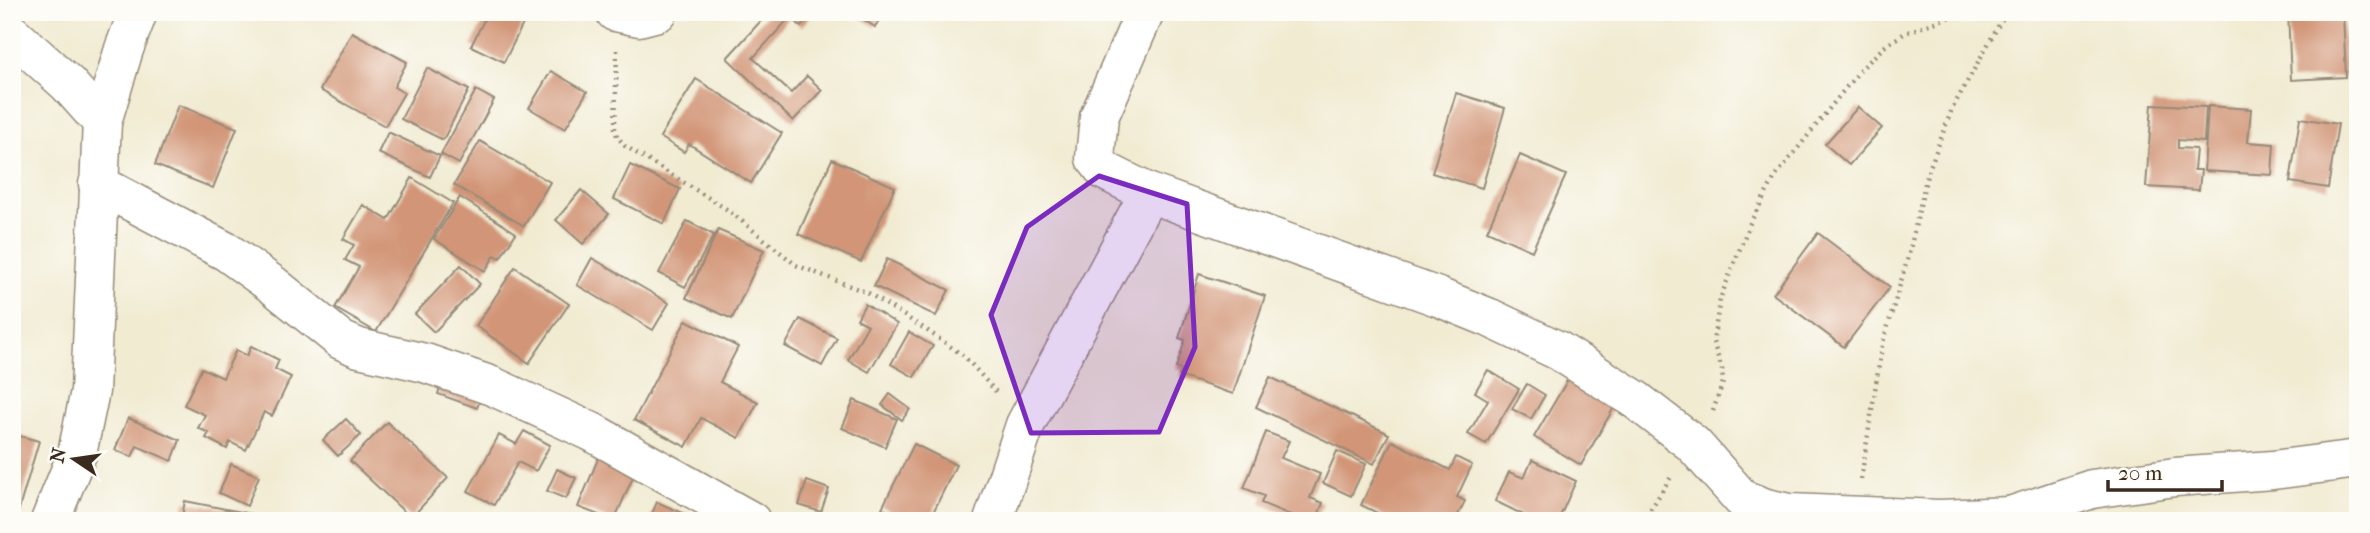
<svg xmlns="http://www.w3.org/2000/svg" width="2370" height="533" viewBox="0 0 2370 533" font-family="'IM FELL French Canon',serif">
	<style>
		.building { fill: #d29577 }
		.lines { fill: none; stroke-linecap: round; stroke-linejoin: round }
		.minor-casing { stroke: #968a78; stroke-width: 41 }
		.path { stroke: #968a78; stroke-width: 4.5; stroke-dasharray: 2 5; stroke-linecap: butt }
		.minor { stroke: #fff; stroke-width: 38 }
		.marked { fill: #7b2cbf; fill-opacity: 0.2; stroke: #7b2cbf; stroke-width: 5; stroke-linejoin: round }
	</style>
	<rect width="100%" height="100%" fill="#fdfcf7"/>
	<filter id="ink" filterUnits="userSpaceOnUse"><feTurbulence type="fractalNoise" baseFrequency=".0143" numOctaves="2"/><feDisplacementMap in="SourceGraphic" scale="14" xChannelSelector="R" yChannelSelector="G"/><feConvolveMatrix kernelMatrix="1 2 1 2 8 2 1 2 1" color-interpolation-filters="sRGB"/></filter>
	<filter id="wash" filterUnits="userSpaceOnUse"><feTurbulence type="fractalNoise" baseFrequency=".00686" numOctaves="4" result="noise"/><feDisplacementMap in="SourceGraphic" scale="28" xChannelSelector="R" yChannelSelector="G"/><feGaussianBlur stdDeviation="1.57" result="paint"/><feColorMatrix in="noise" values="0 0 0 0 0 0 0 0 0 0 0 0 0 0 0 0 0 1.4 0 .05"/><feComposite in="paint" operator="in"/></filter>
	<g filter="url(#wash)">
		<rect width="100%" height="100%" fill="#f1ebd2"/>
		<g id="blocks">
			<!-- building -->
			<g class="building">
				<path d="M488 12 528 14 504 62 471 46Z"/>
				<path d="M769 12H814L801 27 791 16 753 58 791 93 807 76 822 90 793 121 727 58Z"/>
				<path d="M852 12H884L875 27Z"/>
				<path d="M2288 12H2343L2346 77 2291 80Z"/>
				<path d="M352 32 407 62 394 87 404 93 385 126 320 90Z"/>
				<path d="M427 68 469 90 443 140 401 119Z"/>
				<path d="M551 71 587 92 565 129 529 108Z"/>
				<path d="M696 79 782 133 751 183 689 144 684 152 660 137Z"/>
				<path d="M476 90 494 100 459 164 441 154Z"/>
				<path d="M1456 93 1505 108 1482 188 1432 173Z"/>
				<path d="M2152 104 2206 107 2204 142 2178 140V148L2196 149 2194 170H2201L2199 190 2146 187Z"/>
				<path d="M178 105 237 128 213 188 155 165Z"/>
				<path d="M2208 106 2251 109 2248 142 2274 144 2272 175 2204 171Z"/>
				<path d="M1858 107 1882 128 1849 165 1825 144Z"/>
				<path d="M2300 118 2338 124 2328 188 2290 182Z"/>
				<path d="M388 132 440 156 430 177 378 153Z"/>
				<path d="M480 141 550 182 524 226 454 185Z"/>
				<path d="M1520 155 1566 175 1532 251 1487 231Z"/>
				<path d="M832 159 895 187 861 262 798 234Z"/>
				<path d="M630 165 680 189 664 224 614 199Z"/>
				<path d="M412 178 453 203 376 332 335 308 359 267 345 260 354 245 343 239 363 205 388 220Z"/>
				<path d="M581 190 609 214 583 244 556 220Z"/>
				<path d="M460 197 516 233 500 258 495 255 485 271 434 239Z"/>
				<path d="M687 221 714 235 685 287 659 273Z"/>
				<path d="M718 230 764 250 732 319 686 298Z"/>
				<path d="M1818 233 1890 287 1844 347 1773 294Z"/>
				<path d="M592 258 669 303 653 330 577 285Z"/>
				<path d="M887 259 949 290 936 316 874 286Z"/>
				<path d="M461 265 480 284 434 332 415 314Z"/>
				<path d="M515 267 569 304 529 363 476 326Z"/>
				<path d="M1199 274 1265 296 1233 394 1179 376 1182 370 1176 368 1185 340 1179 338Z"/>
				<path d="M865 304 897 324 869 372 848 360 868 325 857 319Z"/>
				<path d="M800 319 837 338 822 366 785 346Z"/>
				<path d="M686 320 738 347 720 382 758 402 739 438 701 418 686 447 634 420Z"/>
				<path d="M909 332 933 346 914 377 891 364Z"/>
				<path d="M251 346 279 360 275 369 291 377 272 416 264 412 246 450 230 442 227 449 206 438 209 433 198 428 205 415 184 405 202 368 223 378 236 350 247 356Z"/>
				<path d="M1574 369 1620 397 1581 465 1534 437Z"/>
				<path d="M1488 370 1519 389 1486 444 1468 434 1488 400 1475 392Z"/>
				<path d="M444 375 484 389 477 408 438 394Z"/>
				<path d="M1270 377 1389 434 1374 464 1256 407Z"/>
				<path d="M1527 384 1545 395 1531 419 1512 409Z"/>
				<path d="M890 394 910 409 902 420 882 405Z"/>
				<path d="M854 400 897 419 885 447 842 428Z"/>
				<path d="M128 418 180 440 172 461 137 446 132 457 115 450Z"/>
				<path d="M346 419 361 435 338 456 323 440Z"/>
				<path d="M387 422 448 478 411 518 350 461Z"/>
				<path d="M524 431 550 445 536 471 518 462 494 505 468 491 499 435 516 444Z"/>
				<path d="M1266 432 1289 441 1281 458 1320 474 1310 498 1323 503 1316 521H1305L1261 503 1264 496 1244 488Z"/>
				<path d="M12 434 39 441 16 519 12 518Z"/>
				<path d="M1392 441 1450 470 1456 457 1472 465 1457 497 1465 501 1455 521H1394L1361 505Z"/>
				<path d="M914 444 956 465 929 521H908L882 508Z"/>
				<path d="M1337 451 1366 464 1351 496 1323 483Z"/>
				<path d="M600 454 636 470 614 521 578 507Z"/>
				<path d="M1532 460 1576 481 1558 521H1536L1495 501 1509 472 1524 478Z"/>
				<path d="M231 464 259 476 247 506 219 493Z"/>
				<path d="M557 469 576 478 566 499 547 491Z"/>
				<path d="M807 481 829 489 821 512 799 505Z"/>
				<path d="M185 501 272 518 271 521H181Z"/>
				<path d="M657 502 701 521H649Z"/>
			</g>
		</g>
	</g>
	<g filter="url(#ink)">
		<use href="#blocks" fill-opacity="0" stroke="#968a78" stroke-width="2"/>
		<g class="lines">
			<defs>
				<g id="minor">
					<path d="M615 12 639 17 658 12"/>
					<path d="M1145 12 1099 117 1095 158 1105 171 1149 193 1438 297 1490 318 1559 351 1636 400 1693 444 1742 499 1766 508 1789 513 1940 519 2010 516"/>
					<path d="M12 34 68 84 102 122"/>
					<path d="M98 184 227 252 273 285 341 340 359 348 425 363 492 386 592 432 751 521"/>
					<path d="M50 521 77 454 90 391 102 122 124 49 138 12"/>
					<path d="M993 521 1025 425 1149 193"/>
					<path d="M2003 521 2010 516 2092 489 2175 477 2273 470 2358 459"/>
				</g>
			</defs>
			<!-- minor casing -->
			<use href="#minor" class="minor-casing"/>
			<!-- path -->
			<g class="path">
				<path d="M617 50 615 128 617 136 625 146 728 210 796 265 868 293 925 329 964 356 998 394"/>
				<path d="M1713 411 1723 382 1722 369 1713 342 1720 299 1750 223 1775 177 1860 70 1884 47 1905 33 1964 12"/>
				<path d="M1861 479 1882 346 1909 254 1927 175 1952 109 2006 12"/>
				<path d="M1643 521 1671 477"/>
			</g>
			<!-- minor -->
			<use href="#minor" class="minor"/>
		</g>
	</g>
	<!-- marked area -->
	<path class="marked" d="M1099 176 1187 204 1195 347 1159 432 1031 433 991 315 1027 227Z"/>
	<!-- margin -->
	<rect width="2370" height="533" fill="none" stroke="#fdfcf7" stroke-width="42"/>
	<!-- north arrow -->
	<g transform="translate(74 459) rotate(283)" stroke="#fdfcf7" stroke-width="5" paint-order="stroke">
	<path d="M0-5L12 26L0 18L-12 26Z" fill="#3b2a1e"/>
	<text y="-10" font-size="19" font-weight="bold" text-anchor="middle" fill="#3b2a1e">N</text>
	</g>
	<!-- scale -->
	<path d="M2108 480v10h114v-10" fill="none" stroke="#3b2a1e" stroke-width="3.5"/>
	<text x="2118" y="480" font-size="21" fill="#3b2a1e" stroke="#fdfcf7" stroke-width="5" paint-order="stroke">20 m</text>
</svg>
